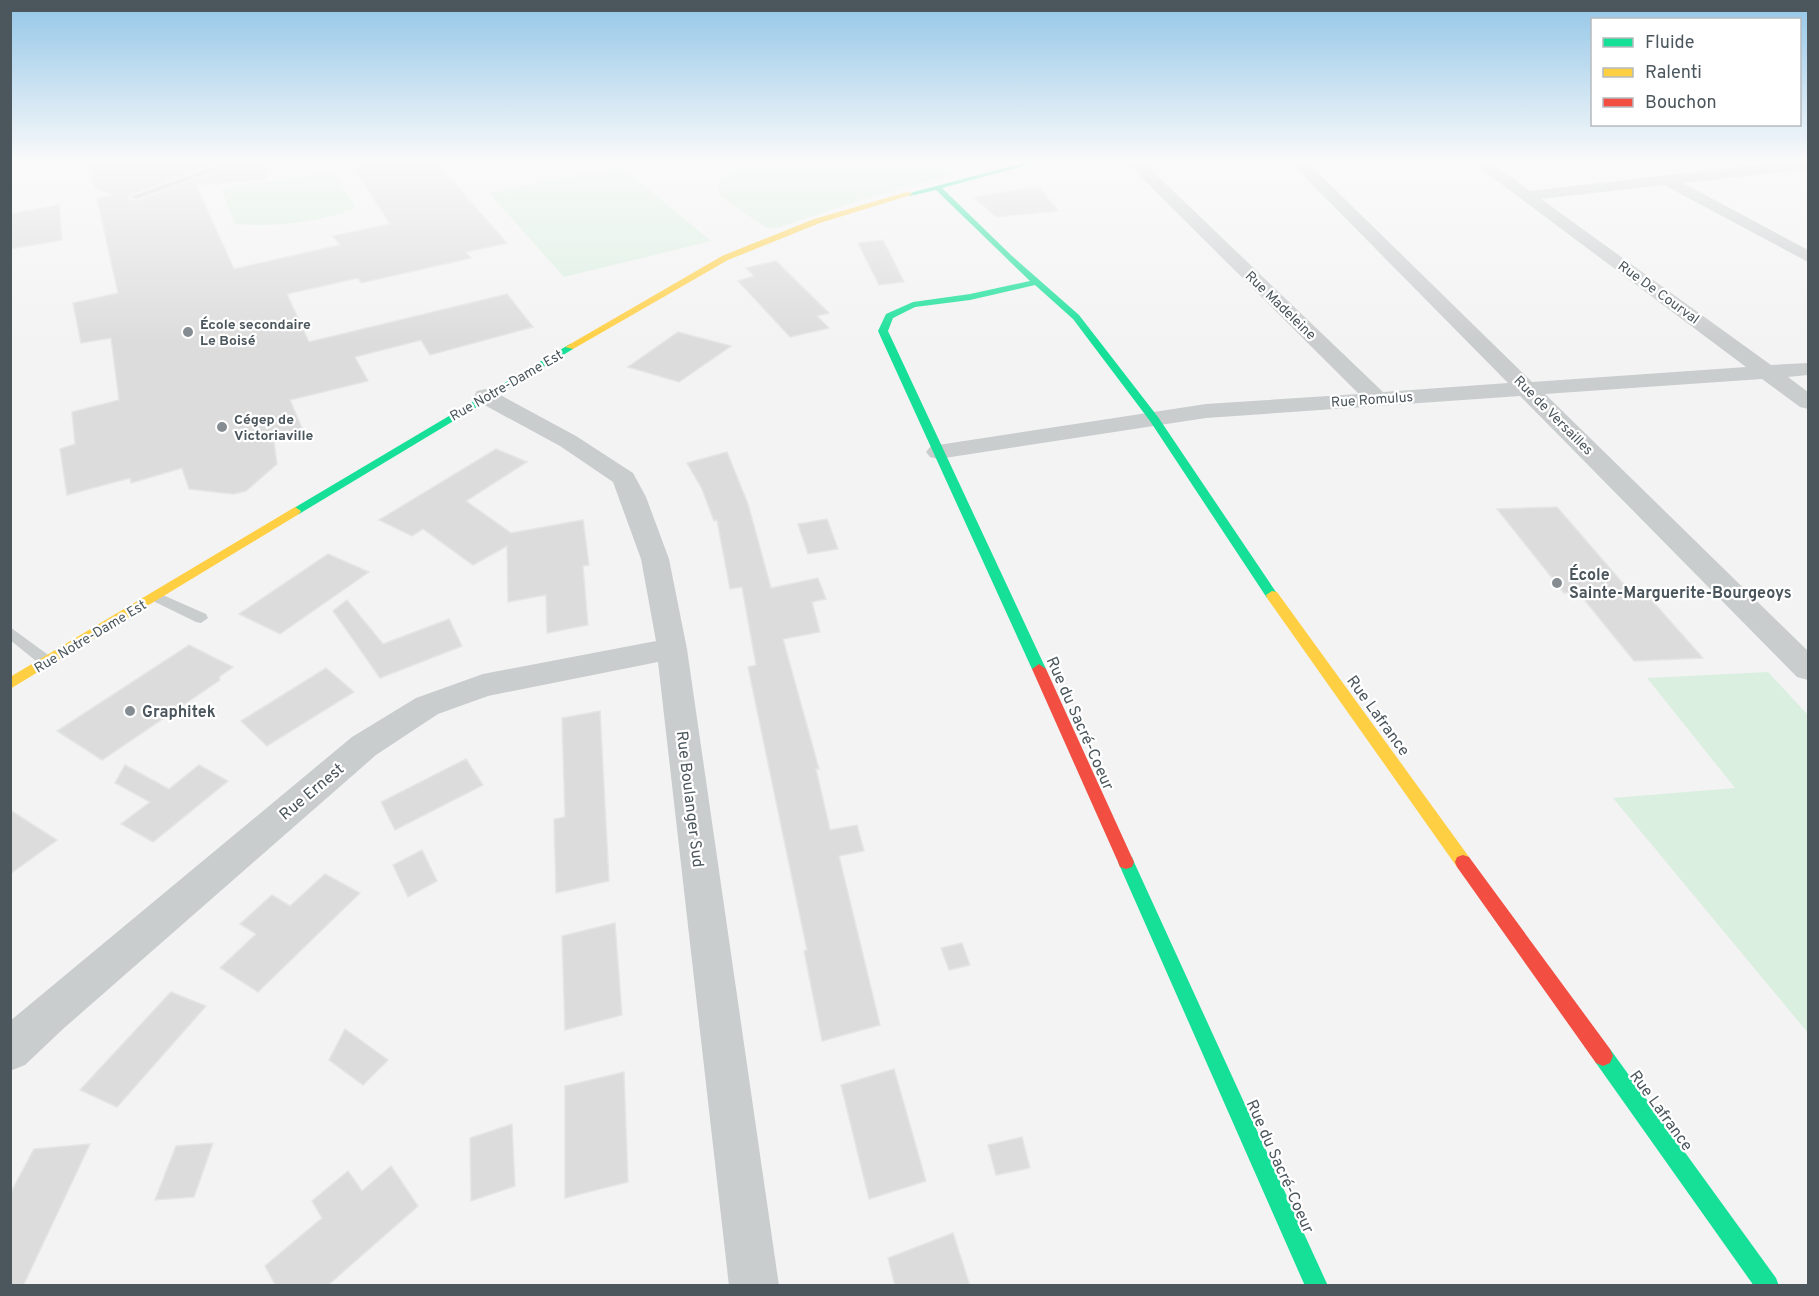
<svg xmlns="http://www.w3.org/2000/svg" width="1819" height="1296" viewBox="0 0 1819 1296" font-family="Overpass,sans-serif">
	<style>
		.green { fill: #daefe0 }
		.building { fill: #dcdcdd; stroke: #e4e5e5; stroke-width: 1.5 }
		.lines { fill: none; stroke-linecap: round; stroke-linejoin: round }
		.lane { fill: #cacdce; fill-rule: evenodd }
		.street { fill: #cacdce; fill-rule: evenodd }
		.fast { fill: #16e098; fill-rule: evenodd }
		.slow { fill: #ffcf43; fill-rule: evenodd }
		.jam { fill: #f24e42; fill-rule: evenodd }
		.poi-dot { fill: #868d92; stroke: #fff; stroke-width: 2 }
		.labels { text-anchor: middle; stroke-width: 4.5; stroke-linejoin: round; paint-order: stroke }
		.far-street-label { font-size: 14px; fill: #4b565d; stroke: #fff }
		.far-poi-label { font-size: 14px; font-weight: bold; fill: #4b565d; stroke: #fff; text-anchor: start }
		.poi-label { font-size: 16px; font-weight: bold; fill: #4b565d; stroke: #fff; text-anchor: start }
		.street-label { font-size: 16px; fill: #4b565d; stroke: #fff }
	</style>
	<rect width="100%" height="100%" fill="#f3f3f3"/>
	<!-- green -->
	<g class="green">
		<path d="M743 162H941L957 171 963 170V172L867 198 777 228H766L720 196 717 185 725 174Z"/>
		<path d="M621 166 711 241 564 277 489 193Z"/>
		<path d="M333 172 355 205 352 210C312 223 277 227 235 224L222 190C238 180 262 184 281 180 299 177 315 172 333 172Z"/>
		<path d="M1768 672 1808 715V1033L1613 798 1735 788 1647 678Z"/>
	</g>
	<!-- building -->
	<g class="building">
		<path d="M102 162H220L128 196 129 199 136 201 240 162H266L267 179 196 185 234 269 340 245 333 236 390 224 350 162H436L507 243 466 252 471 258 361 283 358 278 287 294 309 342 507 294 533 327 430 355 421 340 355 357 368 381 290 400 304 433 274 442 277 464 246 491 233 494 189 489 182 468 131 483 130 478 67 495 60 449 75 444 72 412 119 400 111 338 81 343 73 303 118 293 97 198 115 195 95 189 89 166Z"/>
		<path d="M1039 187 1058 211 996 217 974 197Z"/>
		<path d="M59 205 62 240 10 249V214Z"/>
		<path d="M883 240 904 282 879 285 858 243Z"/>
		<path d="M776 261 829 313 817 316 829 328 790 337 738 281 754 276 746 268Z"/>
		<path d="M678 332 731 346 679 382 628 367Z"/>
		<path d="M496 449 527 462 466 501 511 533 583 520 589 565 583 566 588 625 547 633 546 595 508 602 507 546 473 565 423 529 412 536 379 520Z"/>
		<path d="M727 452 748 504 771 588 818 578 826 599 812 602 820 632 783 639 819 769H816L830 830 857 825 864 851 839 856 880 1025 822 1041 804 951 807 950 748 667 756 665 742 587 730 589 717 520 714 521 702 489 687 463Z"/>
		<path d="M1557 507 1627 588 1640 587 1703 658 1634 661 1578 592 1564 593 1497 509Z"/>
		<path d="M827 519 838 549 808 554 798 524Z"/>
		<path d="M328 554 369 572 280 634 239 614Z"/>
		<path d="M347 600 383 644 449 619 462 646 380 678 333 611Z"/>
		<path d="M189 645 233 667 219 677 220 680 102 760 57 731Z"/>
		<path d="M326 668 354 692 267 746 241 721Z"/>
		<path d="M600 711 609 881 556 893 554 819 565 817 562 718Z"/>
		<path d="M466 759 483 785 395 830 381 802Z"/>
		<path d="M125 765 169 789 199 765 228 781 153 842 121 824 150 802 115 783Z"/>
		<path d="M10 810 57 840 10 874Z"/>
		<path d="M422 850 437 881 408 897 393 865Z"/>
		<path d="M325 874 360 893 258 992 220 968 256 934 240 924 272 895 290 906Z"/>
		<path d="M615 923 622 1015 565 1030 562 936Z"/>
		<path d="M962 943 970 965 949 970 941 948Z"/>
		<path d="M171 992 206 1006 117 1107 80 1090Z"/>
		<path d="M345 1029 388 1060 363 1085 329 1060Z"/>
		<path d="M894 1069 926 1181 869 1199 841 1085Z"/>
		<path d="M624 1072 628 1182 565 1198V1086Z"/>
		<path d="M512 1124 515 1186 471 1201 470 1138Z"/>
		<path d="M1022 1137 1030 1168 996 1175 988 1145Z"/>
		<path d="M213 1143 194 1197 155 1200 176 1146Z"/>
		<path d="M90 1144 23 1286H10V1194L34 1149Z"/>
		<path d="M391 1166 418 1206 327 1286H276L265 1266 322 1218 312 1201 348 1171 362 1191Z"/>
		<path d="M953 1233 970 1286H895L888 1258Z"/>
	</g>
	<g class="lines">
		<!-- lane -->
		<g class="lane">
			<path d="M227 162H238L137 199 130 197Z"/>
			<path d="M156 592 206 614 208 618 201 623 196 622 151 600 149 597Z"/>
			<path d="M10 627 51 657 54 661 51 665H41L10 640Z"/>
		</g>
		<!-- street -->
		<g class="street">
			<path d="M1126 162H1143L1383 392 1508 383 1290 162H1307L1532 382 1746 367 1472 162H1490L1530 191 1785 162H1808V169L1683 183 1808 250V262L1664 185 1541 199 1771 365 1808 363V375L1788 377 1808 392V409L1800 407 1762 379 1545 394 1808 651V680L1797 677 1520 396 1206 418 938 459 930 457 926 452 930 447 938 445 1206 404 1359 394Z"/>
			<path d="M485 389 493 391 576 436 633 473 646 497 669 559 687 649 779 1286H729L658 662 488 696 438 714 376 755 63 1029 25 1065 10 1071V1021L352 737 416 698 483 674 656 641 641 559 613 482 560 446 477 401 474 396 477 391Z"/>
		</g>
		<!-- fast -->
		<g class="fast">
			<path d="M1027 162H1038L942 188 1011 255 1079 315 1158 417 1278 595 1272 599 1267 598 1150 421 1073 319 1035 285 970 300 915 307 893 318 888 331 1046 669 1039 674 1032 669 878 331 886 314 913 302 970 294 1030 281 936 190 910 196 906 194Z"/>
			<path d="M570 344 575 347 573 349 299 514 295 515 289 511Z"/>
			<path d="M1126 855 1132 857 1134 862 1328 1286H1305L1118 862 1120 857Z"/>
			<path d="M1603 1046 1610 1049 1776 1278 1779 1286H1754L1596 1063 1593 1056 1596 1049Z"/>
		</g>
		<!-- slow -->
		<g class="slow">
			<path d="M907 192 914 194 820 223 728 260 573 349 565 347 722 256 814 219Z"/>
			<path d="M295 507 301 511 299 514 10 689V677Z"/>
			<path d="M1272 591 1277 592 1469 857 1471 862 1469 867 1463 869 1457 867 1267 598 1266 595Z"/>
		</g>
		<!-- jam -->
		<g class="jam">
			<path d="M1039 664 1046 669 1134 862 1132 867 1126 869 1120 867 1118 862 1032 669Z"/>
			<path d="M1463 855 1469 857 1610 1049 1613 1056 1610 1063 1603 1066 1596 1063 1457 867 1455 862 1457 857Z"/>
		</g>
	</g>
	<!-- sky -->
	<linearGradient id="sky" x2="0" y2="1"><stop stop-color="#93c6e8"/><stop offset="0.47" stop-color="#fafafa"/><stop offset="1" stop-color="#fafafa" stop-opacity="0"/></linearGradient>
	<rect width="1819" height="343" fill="url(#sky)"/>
	<!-- markers -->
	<g class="poi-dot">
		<circle cx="188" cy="332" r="6"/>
		<circle cx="222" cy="427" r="6"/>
		<circle cx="1557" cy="583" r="6"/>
		<circle cx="130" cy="711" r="6"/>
	</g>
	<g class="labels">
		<!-- far-street labels -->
		<g class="far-street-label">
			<text transform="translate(1659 292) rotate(36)" y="5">Rue De Courval</text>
			<text transform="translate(1281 305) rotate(44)" y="5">Rue Madeleine</text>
			<text transform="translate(506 385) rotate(-30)" y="5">Rue Notre-Dame Est</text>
			<text transform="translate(1372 399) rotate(-4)" y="5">Rue Romulus</text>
			<text transform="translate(1554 415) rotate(45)" y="5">Rue de Versailles</text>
			<text transform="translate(90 636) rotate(-31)" y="5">Rue Notre-Dame Est</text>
		</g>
		<!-- far-poi labels -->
		<g class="far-poi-label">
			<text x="200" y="329">École secondaire<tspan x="200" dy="16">Le Boisé</tspan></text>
			<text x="234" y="424">Cégep de<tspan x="234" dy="16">Victoriaville</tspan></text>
		</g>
		<!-- poi labels -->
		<g class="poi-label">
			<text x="1569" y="580">École<tspan x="1569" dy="18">Sainte-Marguerite-Bourgeoys</tspan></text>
			<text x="142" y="717">Graphitek</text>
		</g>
		<!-- street labels -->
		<g class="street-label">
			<text transform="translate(1379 715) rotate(54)" y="6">Rue Lafrance</text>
			<text transform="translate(1081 723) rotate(66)" y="6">Rue du Sacré-Coeur</text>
			<text transform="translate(311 791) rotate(-40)" y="6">Rue Ernest</text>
			<text transform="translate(691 799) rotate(83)" y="6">Rue Boulanger Sud</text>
			<text transform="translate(1662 1110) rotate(54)" y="6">Rue Lafrance</text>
			<text transform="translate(1281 1166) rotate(66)" y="6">Rue du Sacré-Coeur</text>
		</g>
	</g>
	<!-- border -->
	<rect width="1819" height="1296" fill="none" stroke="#4b565d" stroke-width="24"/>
	<!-- legend -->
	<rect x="1591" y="18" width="210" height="108" fill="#ffffff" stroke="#b7bbbe" stroke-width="1.5"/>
	<rect x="1603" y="38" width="30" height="9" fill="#16e098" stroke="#b7bbbe" stroke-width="1.5"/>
	<text x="1645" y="48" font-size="18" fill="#4b565d">Fluide</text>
	<rect x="1603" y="68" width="30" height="9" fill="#ffcf43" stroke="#b7bbbe" stroke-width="1.5"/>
	<text x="1645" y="78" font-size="18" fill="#4b565d">Ralenti</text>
	<rect x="1603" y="98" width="30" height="9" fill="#f24e42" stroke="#b7bbbe" stroke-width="1.5"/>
	<text x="1645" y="108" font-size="18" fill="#4b565d">Bouchon</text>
</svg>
